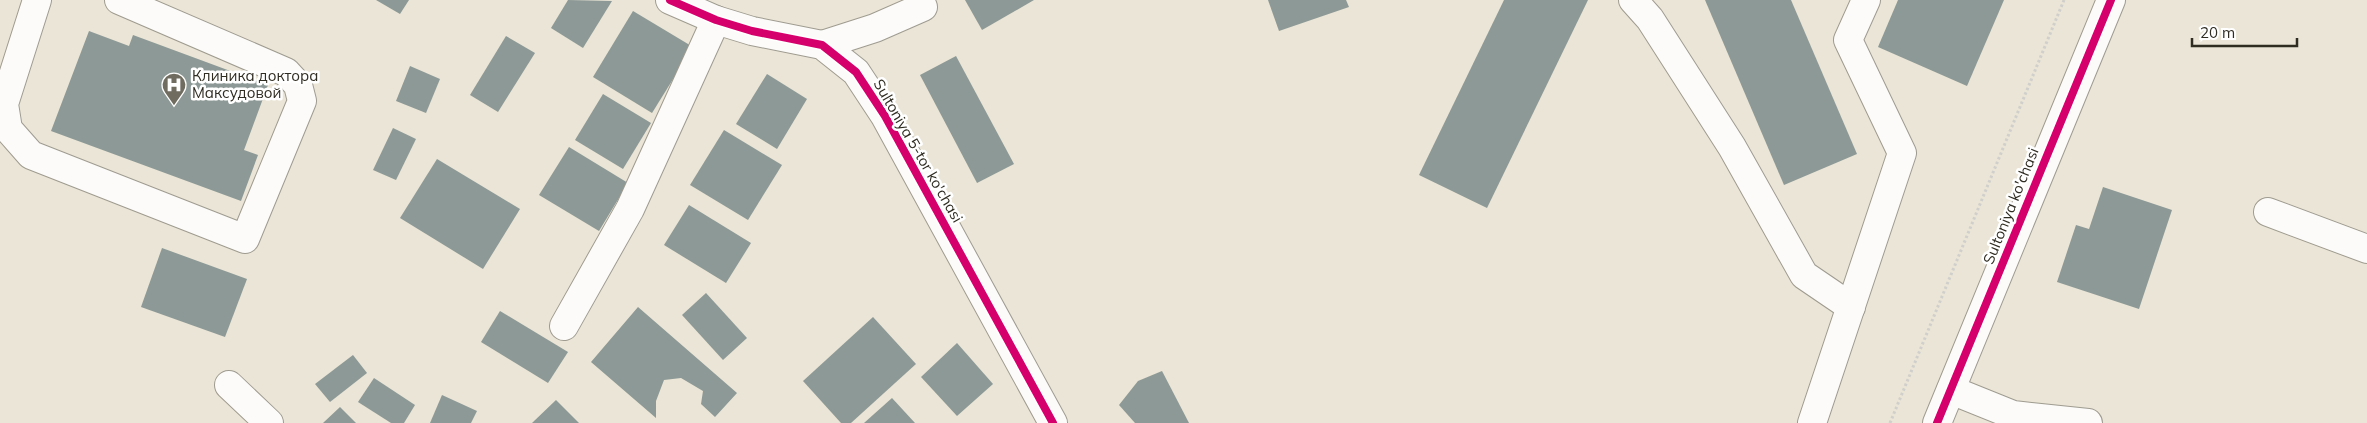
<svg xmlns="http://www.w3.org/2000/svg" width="2367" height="423" viewBox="0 0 2367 423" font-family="Mulish,sans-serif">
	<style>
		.building { fill: #8d9996 }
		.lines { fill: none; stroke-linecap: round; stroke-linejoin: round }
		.minor-casing { stroke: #9f9b90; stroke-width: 30 }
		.path { stroke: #d0cfcb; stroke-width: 3; stroke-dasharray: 2.5 2.5; stroke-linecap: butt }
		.minor { stroke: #fcfbf9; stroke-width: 28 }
		.cycleway-casing { stroke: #fff; stroke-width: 11 }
		.cycleway { stroke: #d6006c; stroke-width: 8 }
		.labels { text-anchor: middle; stroke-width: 5; stroke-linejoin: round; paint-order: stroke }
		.poi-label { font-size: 15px; fill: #2f2c21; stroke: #fff; text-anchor: start }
		.street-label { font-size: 15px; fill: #2f2c21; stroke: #fff }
	</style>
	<rect width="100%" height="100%" fill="#eae5d6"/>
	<!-- building -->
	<g class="building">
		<path d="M376 0H409L400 14Z"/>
		<path d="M568 0 612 1 583 48 551 28Z"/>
		<path d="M965 0H1034L982 30Z"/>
		<path d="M1268 0H1346L1349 7 1279 31Z"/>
		<path d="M1504 0H1588L1487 208 1419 175Z"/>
		<path d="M1705 0H1791L1857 154 1784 185Z"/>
		<path d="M1898 0H2004L1967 86 1878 47Z"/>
		<path d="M633 11 693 47 652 113 593 77Z"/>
		<path d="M89 31 129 46 133 35 268 85 244 150 258 155 241 201 51 131Z"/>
		<path d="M506 36 535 53 498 112 470 95Z"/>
		<path d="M956 56 1014 164 977 183 920 75Z"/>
		<path d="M410 66 440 79 426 113 396 101Z"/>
		<path d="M767 74 807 99 777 149 736 124Z"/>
		<path d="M603 94 651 123 623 169 575 140Z"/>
		<path d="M393 128 416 139 396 180 373 170Z"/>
		<path d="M724 130 782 165 748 220 690 185Z"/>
		<path d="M569 147 628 183 599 231 539 195Z"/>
		<path d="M437 159 520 209 483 269 400 218Z"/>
		<path d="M2103 187 2172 210 2139 309 2057 282 2076 225 2089 229Z"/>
		<path d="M689 205 751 243 726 283 664 245Z"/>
		<path d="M162 248 247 279 225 337 141 307Z"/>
		<path d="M706 293 747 338 723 360 682 315Z"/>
		<path d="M638 307 737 393 715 417 701 404 703 391 681 378 664 380 656 401V418L591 362Z"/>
		<path d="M500 311 568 352 548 383 481 342Z"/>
		<path d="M873 317 916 364 851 423H841L803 381Z"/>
		<path d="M957 343 993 384 957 416 921 377Z"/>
		<path d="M353 355 367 373 330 402 315 384Z"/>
		<path d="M1162 371 1189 423H1135L1119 405 1138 381Z"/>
		<path d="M374 378 415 405 404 423H391L358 402Z"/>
		<path d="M442 395 477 411 471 423H430Z"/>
		<path d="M892 398 915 423H864Z"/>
		<path d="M556 400 579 423H532Z"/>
		<path d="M340 407 356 423H323Z"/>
	</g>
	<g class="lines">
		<defs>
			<g id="minor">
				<path d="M37 0 4 104 8 129 31 155 245 239 302 101 298 85 286 72 119 0"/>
				<path d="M670 0 716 20 752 31 822 45 856 72 885 116 1053 423"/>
				<path d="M1633 0 1650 19 1732 147 1804 275 1851 307"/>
				<path d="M822 45 875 28 923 7 919 0"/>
				<path d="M2268 212 2367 249"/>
				<path d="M564 326 630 209 716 20"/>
				<path d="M229 385 269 423"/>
				<path d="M1951 390 2013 415 2088 423"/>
				<path d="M1812 423 1902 153 1848 40 1866 0"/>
				<path d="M1937 423 2111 0"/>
			</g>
		</defs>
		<!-- minor casing -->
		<use href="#minor" class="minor-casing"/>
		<!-- path -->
		<path class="path" d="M1890 423 2064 0"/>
		<!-- minor -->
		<use href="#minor" class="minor"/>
		<defs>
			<g id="cycleway">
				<path d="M670 0 716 20 752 31 822 45 856 72 885 116 1053 423"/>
				<path d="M1937 423 2111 0"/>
			</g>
		</defs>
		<!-- cycleway casing -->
		<use href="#cycleway" class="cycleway-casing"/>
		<!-- cycleway -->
		<use href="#cycleway" class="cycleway"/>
	</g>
	<!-- icons -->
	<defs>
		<symbol id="hospital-pin" viewBox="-11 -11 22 30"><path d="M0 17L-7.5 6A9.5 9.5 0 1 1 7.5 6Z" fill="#706d60" stroke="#fff"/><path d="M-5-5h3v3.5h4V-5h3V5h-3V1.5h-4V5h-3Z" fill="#fff"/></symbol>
	</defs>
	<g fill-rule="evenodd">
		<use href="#hospital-pin" x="160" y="71" width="28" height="38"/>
	</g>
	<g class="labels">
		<!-- poi labels -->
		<g class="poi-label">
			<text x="192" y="81">Клиника доктора<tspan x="192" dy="17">Максудовой</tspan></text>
		</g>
		<!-- street labels -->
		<g class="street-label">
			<text transform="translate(918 151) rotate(60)" y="5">Sultoniya 5-tor ko'chasi</text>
			<text transform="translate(2011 206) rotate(-68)" y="5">Sultoniya ko'chasi</text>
		</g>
	</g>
	<!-- scale -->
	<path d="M2192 38v8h105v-8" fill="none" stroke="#2f2c21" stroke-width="2.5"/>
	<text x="2200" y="38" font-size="15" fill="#2f2c21" stroke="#ffffff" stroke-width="4" paint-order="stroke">20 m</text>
</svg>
